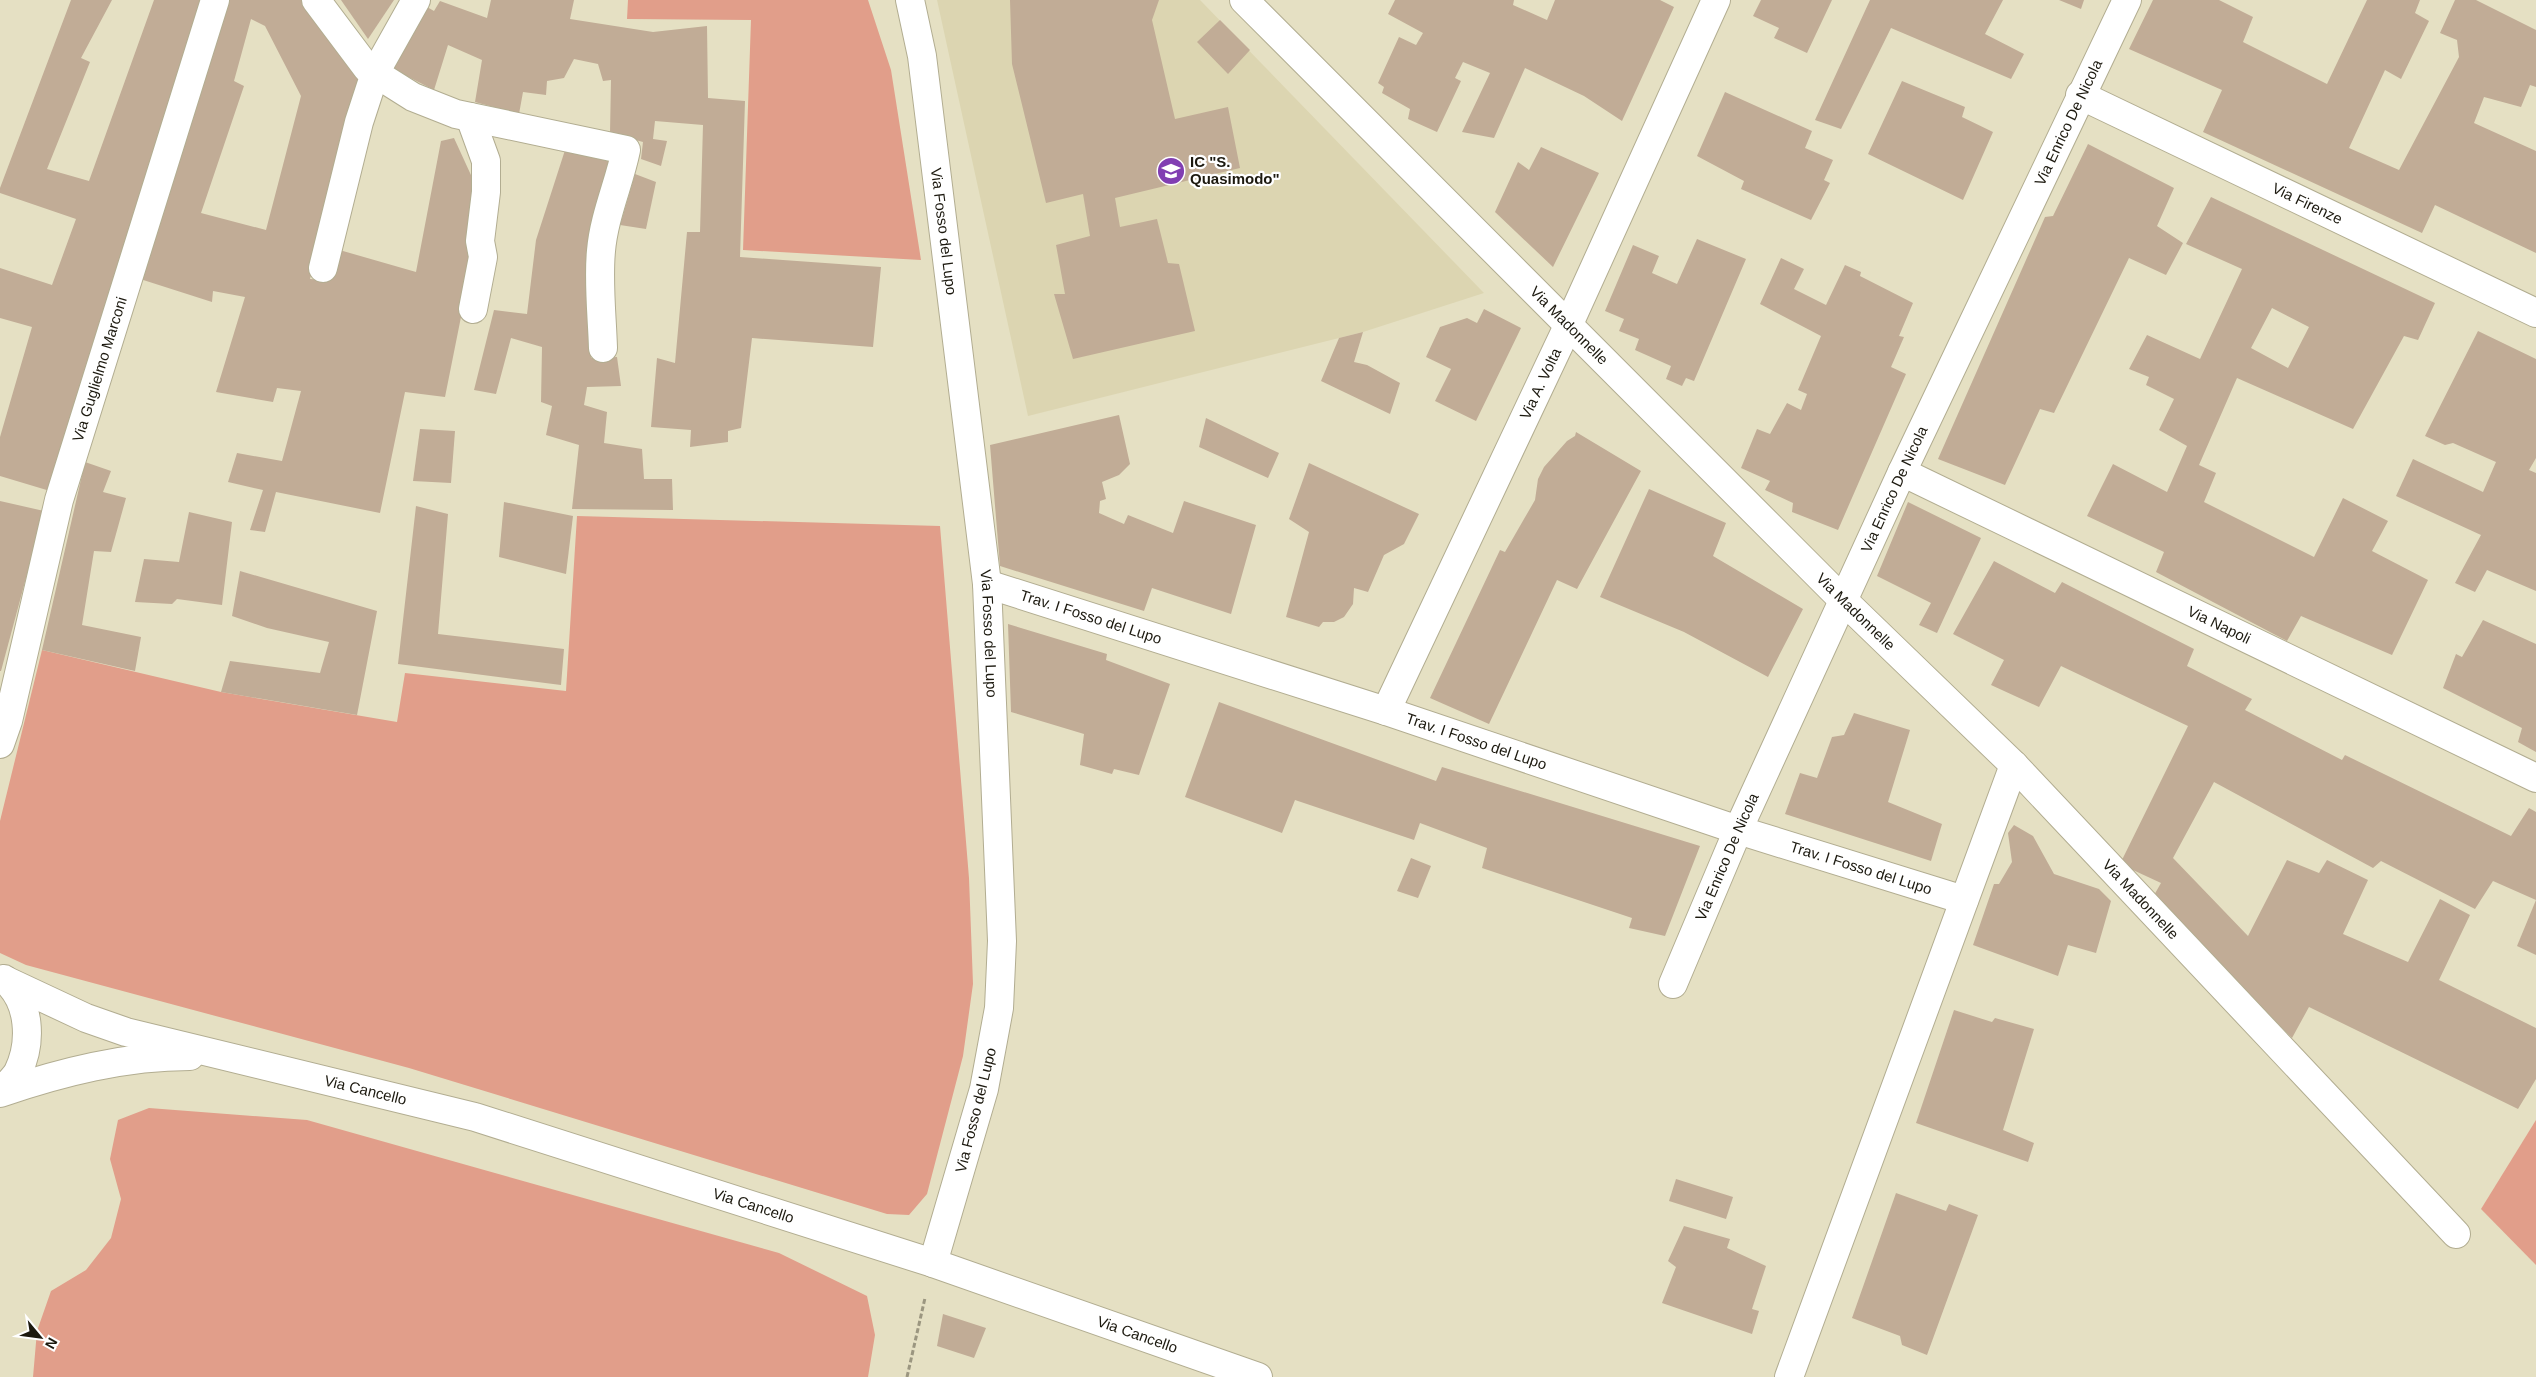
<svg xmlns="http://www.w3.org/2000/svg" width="2536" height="1377" viewBox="0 0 2536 1377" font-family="Arial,sans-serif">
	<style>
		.built { fill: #dcd5b1 }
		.green { fill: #e19e8a }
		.building { fill: #c1ac96; fill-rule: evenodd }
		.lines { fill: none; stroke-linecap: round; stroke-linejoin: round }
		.minor-casing { stroke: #b2ad91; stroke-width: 30 }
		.path { stroke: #9b9680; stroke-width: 3; stroke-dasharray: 5 2.5; stroke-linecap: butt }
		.minor { stroke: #fff; stroke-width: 28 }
		.labels { text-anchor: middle; stroke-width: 4.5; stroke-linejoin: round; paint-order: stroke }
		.street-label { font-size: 15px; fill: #1c190f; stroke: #fff }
		.poi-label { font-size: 15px; font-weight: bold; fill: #1c190f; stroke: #fff; text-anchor: start }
	</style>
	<rect width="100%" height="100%" fill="#e5e0c3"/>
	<!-- built -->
	<path class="built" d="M937 0H1200L1484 293 1363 332 1028 416Z"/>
	<!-- green -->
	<g class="green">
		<path d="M628 0H868L891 70 921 260 743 250 751 20 627 19Z"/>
		<path d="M577 516 940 526 969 878 973 984 963 1056 927 1194 909 1215 887 1214 409 1068 26 965 0 953V821L42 650 221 692 397 722 405 673 566 691Z"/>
		<path d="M149 1108 307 1120 779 1253 867 1296 875 1335 868 1377H33L37 1331 51 1291 86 1270 111 1238 121 1199 110 1159 118 1120Z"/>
		<path d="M2536 1120V1265L2481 1209Z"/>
	</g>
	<!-- building -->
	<g class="building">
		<path d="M71 0H112L81 58 90 62 47 169 89 181 154 0H202L50 491 0 476V437L32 327 0 318V268L52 285 76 219 0 193V188Z"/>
		<path d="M225 0H303L363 78 310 279 327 280 336 249 416 272 441 141 454 138 476 186 474 252 445 397 405 392 380 513 276 492 265 532 250 530 263 490 228 482 237 453 282 461 301 391 277 388 273 402 216 392 245 297 213 291 212 302 137 278ZM251 19 265 26 301 96 266 230 201 213 244 86 234 81Z"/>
		<path d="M341 0H394L368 39Z"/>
		<path d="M491 0H574L570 19 653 32 707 26 708 98 745 101 740 257 881 267 873 347 752 338 741 428 728 431V442L690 447 691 430 651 427 657 358 675 363 687 232H700L703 125 655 121 653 139 667 141 661 166 641 159 643 142 610 133 611 80 603 81 598 64 574 59 564 78 547 81 546 95 523 92 519 114 475 102 482 60 448 45 434 90 393 69 427 7 434 11 440 1 487 18Z"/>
		<path d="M1010 0H1159L1152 20 1175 119 1228 107 1240 168 1115 198 1120 227 1157 219 1168 263 1179 264 1195 331 1073 359 1054 294H1065L1056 245 1090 236 1083 194 1046 203 1012 64Z"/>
		<path d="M1395 0H1514L1513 5 1547 20 1555 0H1660L1674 7 1622 121 1584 96 1525 68 1494 138 1462 132 1490 73 1463 62 1455 78 1461 81 1437 132 1408 119 1410 109 1382 93 1384 87 1378 83 1399 37 1416 45 1423 33 1388 14Z"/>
		<path d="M1761 0H1832L1807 53 1774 38 1779 28 1753 16Z"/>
		<path d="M1870 0H2003L1985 34 2024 54 2011 79 1891 28 1841 129 1815 120Z"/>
		<path d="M2059 0H2084L2081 9Z"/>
		<path d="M2153 0H2219L2253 17 2243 42 2327 84 2367 0H2420L2415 13 2429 21 2401 79 2385 70 2349 148 2399 170 2459 57 2457 40 2440 33 2455 0H2476L2536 30V87L2530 85 2521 107 2484 97 2474 123 2536 151V253L2435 205 2422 233 2203 132 2222 90 2129 49Z"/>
		<path d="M1220 20 1250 50 1228 74 1197 42Z"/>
		<path d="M1902 81 1965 107 1962 117 1993 132 1963 200 1868 154Z"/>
		<path d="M1725 92 1812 131 1805 148 1833 160 1824 180 1830 183 1811 220 1741 189 1744 181 1697 156Z"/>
		<path d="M2088 144 2174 188 2157 226 2183 243 2166 275 2129 258 2054 413 2040 409 2005 485 1938 459 2045 217 2053 216Z"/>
		<path d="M566 147 611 158 588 280 591 358 617 357 621 386 587 387 584 405 607 412 604 443 642 449 644 479H672L673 510 572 509 579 445 546 435 552 406 541 402 542 347 511 338 496 394 474 390 494 310 527 314 536 240Z"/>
		<path d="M1541 147 1599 173 1553 267 1495 212 1518 162 1529 170Z"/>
		<path d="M635 174 656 182 646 229 620 225Z"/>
		<path d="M2211 197 2435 303 2418 340 2404 336 2353 429 2237 378 2199 465 2216 473 2204 502 2314 557 2343 498 2388 521 2372 551 2428 580 2392 655 2301 616 2287 641 2156 572 2164 552 2087 516 2113 464 2167 492 2187 446 2159 430 2174 399 2146 385 2149 377 2129 369 2147 335 2200 359 2242 269 2186 244ZM2272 308 2309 327 2288 368 2251 348Z"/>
		<path d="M1697 239 1746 259 1694 381 1686 378 1682 386 1666 379 1671 366 1635 350 1639 339 1619 331 1624 319 1605 311 1633 245 1659 256 1652 273 1677 284Z"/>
		<path d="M1781 258 1804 269 1794 289 1826 305 1845 265 1861 272 1860 276 1913 303 1899 336 1904 337 1891 367 1906 374 1838 530 1792 512 1793 503 1765 490 1770 481 1741 468 1757 429 1770 434 1787 403 1801 410 1807 394 1798 390 1821 336 1760 304Z"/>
		<path d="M1484 309 1521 328 1476 421 1435 401 1451 369 1426 357 1440 327 1467 318 1477 323Z"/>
		<path d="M2478 331 2536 359V458L2529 470 2536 473V591L2487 570 2475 592 2455 583 2481 535 2396 496 2413 459 2483 492 2496 462 2453 443 2445 445 2425 436Z"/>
		<path d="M1363 332 1354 362 1367 365 1400 383 1390 414 1321 381 1339 338Z"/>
		<path d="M1119 415 1130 464 1119 475 1102 482 1106 499 1100 501 1099 513 1124 524 1128 515 1173 533 1184 501 1256 525 1231 614 1152 588 1144 611 1000 566 990 445Z"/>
		<path d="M1206 418 1279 453 1268 478 1199 447Z"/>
		<path d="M420 429 455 431 451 483 413 481Z"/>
		<path d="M1576 432 1641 471 1577 589 1557 580 1489 724 1430 698 1500 550 1505 552 1535 500 1538 479 1544 467 1567 441 1575 436Z"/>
		<path d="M85 462 111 471 103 492 126 498 111 552 94 551 82 625 141 637 135 671 42 650Z"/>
		<path d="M1309 463 1419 514 1404 544 1384 555 1368 592 1354 588 1353 604 1344 617 1334 622H1323L1319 627 1286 617 1309 532 1289 519Z"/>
		<path d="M1649 489 1726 523 1713 556 1803 609 1768 677 1684 632 1600 597Z"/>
		<path d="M0 501 44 511 1 671H0Z"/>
		<path d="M504 502 573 516 566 574 499 557Z"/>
		<path d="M1908 502 1981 538 1937 633 1919 625 1931 603 1877 576Z"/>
		<path d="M416 506 448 514 438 634 564 649 561 685 398 664Z"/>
		<path d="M189 512 232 522 222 605 177 599 172 604 135 602 144 559 179 562Z"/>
		<path d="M1994 561 2055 593 2062 582 2194 649 2187 666 2252 699 2245 710 2342 760 2345 755 2511 836 2529 808 2536 812V900L2493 881 2475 909 2381 861 2373 868 2214 782 2173 858 2248 936 2287 860 2319 873 2327 860 2368 880 2343 934 2408 962 2440 899 2470 915 2439 980 2536 1028V1079L2518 1109 2309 1007 2292 1038 2153 897 2161 883 2120 864 2188 726 2061 666 2039 707 1991 685 2004 660 1953 634Z"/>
		<path d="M240 571 377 611 357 715 221 692 230 661 320 673 329 642 267 628 232 616Z"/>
		<path d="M2483 620 2536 644V752L2518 742 2522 728 2443 688 2456 654 2462 657Z"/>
		<path d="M1008 624 1107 654 1106 660 1170 684 1139 775 1114 769 1112 774 1080 765 1084 734 1011 712Z"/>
		<path d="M1219 702 1436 781 1442 767 1700 846 1665 936 1629 928 1632 918 1482 868 1487 848 1420 823 1414 840 1295 800 1282 833 1185 797Z"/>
		<path d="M1854 713 1910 730 1888 802 1942 824 1931 861 1785 814 1800 773 1817 778 1832 737 1844 735Z"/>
		<path d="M2014 825 2033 836 2054 874 2099 889 2111 901 2096 953 2068 945 2058 976 1973 945 1994 884H1999L2012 862 2008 833Z"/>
		<path d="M1411 858 1431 866 1418 898 1397 891Z"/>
		<path d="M2536 900V955L2517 946Z"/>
		<path d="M1954 1010 1992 1022 1995 1018 2034 1029 2003 1130 2034 1143 2028 1162 1916 1123Z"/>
		<path d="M1676 1179 1733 1197 1726 1219 1669 1201Z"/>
		<path d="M1896 1193 1946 1211 1949 1204 1978 1215 1927 1355 1902 1345 1900 1336 1852 1318Z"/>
		<path d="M1684 1226 1730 1239 1727 1248 1766 1266 1752 1309 1759 1311 1752 1334 1662 1303 1676 1267 1668 1261Z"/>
		<path d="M943 1314 986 1328 974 1358 937 1346Z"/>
	</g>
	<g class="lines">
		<defs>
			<g id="minor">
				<path d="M316 0 367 68 413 97 456 114 626 150C619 184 604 216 601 251 598 282 602 316 603 348"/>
				<path id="s1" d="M910 0 922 56 987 584 1002 941 999 1008 984 1089 933 1263"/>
				<path id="s2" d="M1244 0 1844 601 2014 765 2456 1234"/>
				<path id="s3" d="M2080 95 2536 313"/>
				<path d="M470 117 486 161V192L480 241 483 257 473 309"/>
				<path d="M323 268 359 122 375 73 416 0"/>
				<path id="s4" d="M1902 472 2536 778"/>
				<path id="s5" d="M987 584 1386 711 1738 830 1964 900"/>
				<path id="s6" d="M1386 711 1568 326 1716 0"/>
				<path id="s7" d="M0 744 8 721 59 500 215 0"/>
				<path id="s8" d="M7 981 86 1018 126 1032 475 1117 933 1263 1258 1377"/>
				<path id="s9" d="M1673 984 1738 830 1902 472 2127 0"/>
				<path d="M0 1092C6 1086 14 1079 18 1072 32 1043 31 1001 4 979"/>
				<path d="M0 1093C62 1072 125 1056 190 1056"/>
				<path d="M1789 1377 2014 765"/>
			</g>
		</defs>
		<!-- minor casing -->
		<use href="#minor" class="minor-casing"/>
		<!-- path -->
		<path class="path" d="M907 1377 925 1298"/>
		<!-- minor -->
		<use href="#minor" class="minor"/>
	</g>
	<!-- icons -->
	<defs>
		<symbol id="school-disc" viewBox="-11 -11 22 22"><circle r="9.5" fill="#813eb2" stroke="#fff"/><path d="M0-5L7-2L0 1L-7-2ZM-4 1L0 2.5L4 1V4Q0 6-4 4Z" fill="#fff"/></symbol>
	</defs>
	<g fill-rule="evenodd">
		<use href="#school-disc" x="1155" y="155" width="32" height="32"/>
	</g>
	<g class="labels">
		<!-- street labels -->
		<g class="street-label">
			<text dy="5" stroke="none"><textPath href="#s9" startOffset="948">Via Enrico De Nicola</textPath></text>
			<text dy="5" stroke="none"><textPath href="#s3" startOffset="252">Via Firenze</textPath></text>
			<text dy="5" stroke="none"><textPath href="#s1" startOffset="234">Via Fosso del Lupo</textPath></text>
			<text dy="5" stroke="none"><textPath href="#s2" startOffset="460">Via Madonnelle</textPath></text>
			<text dy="5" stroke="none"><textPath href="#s7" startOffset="388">Via Guglielmo Marconi</textPath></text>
			<text dy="5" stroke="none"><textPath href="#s6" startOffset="362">Via A. Volta</textPath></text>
			<text dy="5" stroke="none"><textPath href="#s9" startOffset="542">Via Enrico De Nicola</textPath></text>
			<text dy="5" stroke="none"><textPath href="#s2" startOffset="865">Via Madonnelle</textPath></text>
			<text dy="5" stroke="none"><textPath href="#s5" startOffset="109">Trav. I Fosso del Lupo</textPath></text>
			<text dy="5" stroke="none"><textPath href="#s4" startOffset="352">Via Napoli</textPath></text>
			<text dy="5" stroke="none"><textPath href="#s1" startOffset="639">Via Fosso del Lupo</textPath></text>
			<text dy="5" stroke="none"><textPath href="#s5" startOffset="514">Trav. I Fosso del Lupo</textPath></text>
			<text dy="5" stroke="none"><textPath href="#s9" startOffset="138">Via Enrico De Nicola</textPath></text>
			<text dy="5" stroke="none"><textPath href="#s5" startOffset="919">Trav. I Fosso del Lupo</textPath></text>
			<text dy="5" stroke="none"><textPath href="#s2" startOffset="1270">Via Madonnelle</textPath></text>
			<text dy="5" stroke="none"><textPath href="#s8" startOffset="376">Via Cancello</textPath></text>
			<text transform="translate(976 1110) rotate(-76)" y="5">Via Fosso del Lupo</text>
			<text dy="5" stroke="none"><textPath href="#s8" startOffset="781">Via Cancello</textPath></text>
			<text dy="5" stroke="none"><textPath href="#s8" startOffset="1186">Via Cancello</textPath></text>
		</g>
		<!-- poi labels -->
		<g class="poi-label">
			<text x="1190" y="167">IC "S.<tspan x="1190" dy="17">Quasimodo"</tspan></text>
		</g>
	</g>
	<!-- north arrow -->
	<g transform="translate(40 1337) rotate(119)" stroke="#ffffff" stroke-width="4" paint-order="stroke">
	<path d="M0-4L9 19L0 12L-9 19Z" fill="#1c190f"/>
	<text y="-8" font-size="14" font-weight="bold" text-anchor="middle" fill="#1c190f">N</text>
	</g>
</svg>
